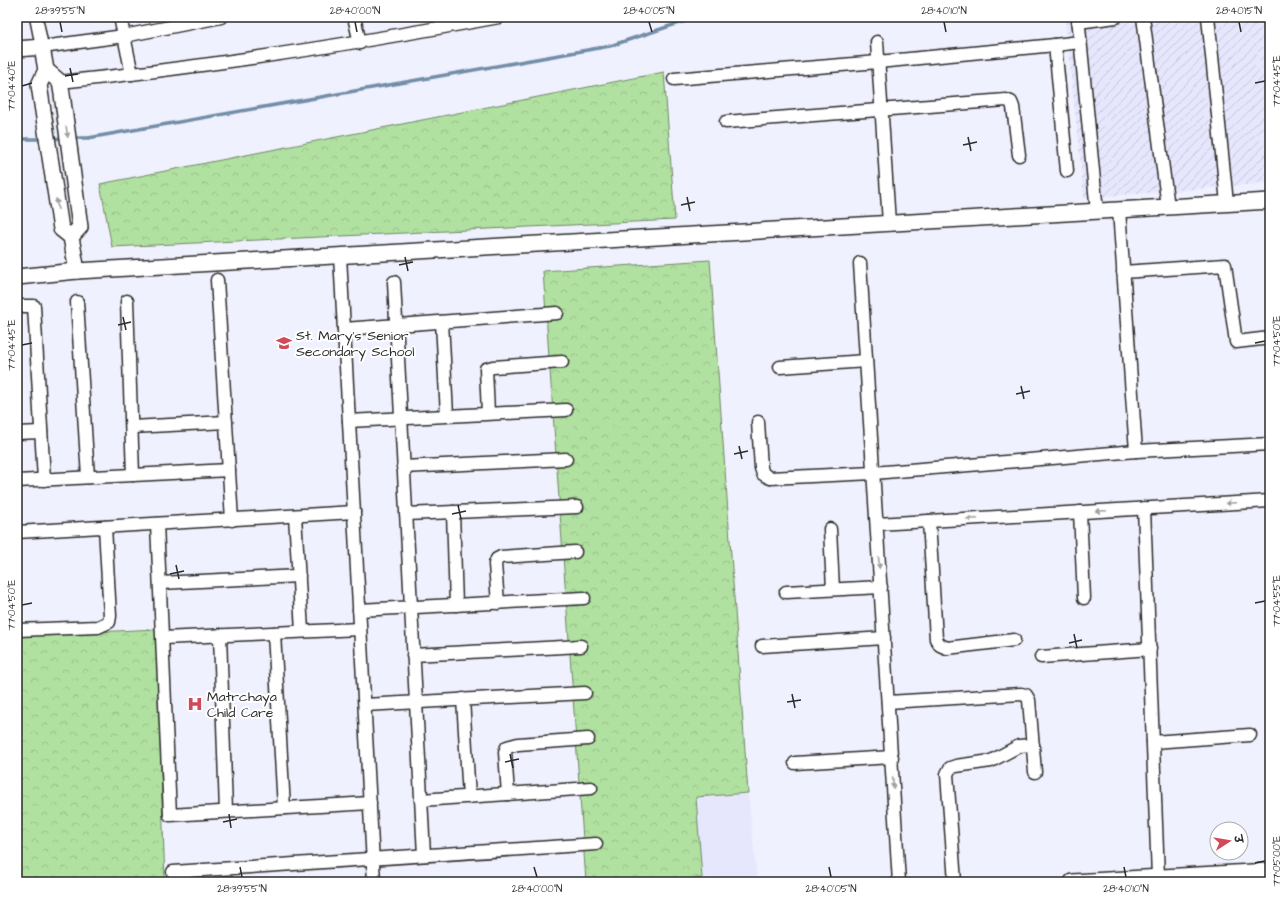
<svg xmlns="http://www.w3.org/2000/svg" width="1287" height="899" viewBox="0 0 1287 899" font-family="'Architects Daughter','Playpen Sans Deva',sans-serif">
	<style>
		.built { fill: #e6e7fd }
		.industrial { fill: url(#industrial-furrows) }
		.forest { fill: url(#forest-crowns); stroke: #6e8666 }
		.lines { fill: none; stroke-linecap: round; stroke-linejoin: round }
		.stream { stroke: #728da8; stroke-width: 3.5 }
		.minor-casing { stroke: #2b2b2b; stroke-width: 15 }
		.tertiary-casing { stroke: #2b2b2b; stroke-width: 18 }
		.minor { stroke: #fff; stroke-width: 12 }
		.tertiary { stroke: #fff; stroke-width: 15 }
		.oneway { fill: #a0a0a0 }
		.ticks { fill: none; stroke: #2b2b2b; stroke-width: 1.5 }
		.labels { text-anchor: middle; stroke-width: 4; stroke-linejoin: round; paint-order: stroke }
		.poi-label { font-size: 14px; fill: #2b2b2b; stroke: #fff; text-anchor: start }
		.neatline { fill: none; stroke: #2b2b2b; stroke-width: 1.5 }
		.ticks-label { font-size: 10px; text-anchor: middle; fill: #2b2b2b }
	</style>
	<defs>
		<pattern id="industrial-furrows" width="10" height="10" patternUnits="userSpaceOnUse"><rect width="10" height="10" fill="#e6e7fd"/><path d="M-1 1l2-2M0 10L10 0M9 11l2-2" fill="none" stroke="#c5c6d9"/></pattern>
		<pattern id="forest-crowns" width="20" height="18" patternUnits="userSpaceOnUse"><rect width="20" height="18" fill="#b1e1a0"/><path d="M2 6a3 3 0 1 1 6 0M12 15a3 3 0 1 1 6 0" fill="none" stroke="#98c18a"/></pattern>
	</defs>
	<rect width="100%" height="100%" fill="#f0f1fe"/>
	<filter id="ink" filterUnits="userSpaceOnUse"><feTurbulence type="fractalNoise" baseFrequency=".025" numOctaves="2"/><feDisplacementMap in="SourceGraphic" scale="8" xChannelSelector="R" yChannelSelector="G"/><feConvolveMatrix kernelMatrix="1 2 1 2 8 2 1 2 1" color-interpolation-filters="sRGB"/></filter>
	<g filter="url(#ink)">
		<!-- built -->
		<path class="built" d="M748 793 757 878H702L696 797Z"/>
		<!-- industrial -->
		<path class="industrial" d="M1065 17H1270V183L1084 198Z"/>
		<!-- forest -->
		<g class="forest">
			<path d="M664 72 675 220 112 247 100 184Z"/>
			<path d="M710 260 748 793 696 797 702 878 633 882H586L543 271Z"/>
			<path d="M156 629 165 882H17V636Z"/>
		</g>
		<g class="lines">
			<!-- stream -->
			<g class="stream">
				<path d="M72 138H88L610 46 697 17"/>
				<path d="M17 139H44"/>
				<path d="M50 139 64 138"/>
			</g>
			<defs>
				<g id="minor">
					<path d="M36 17 42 47 124 36 221 17"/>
					<path d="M120 17 132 74"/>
					<path d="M354 17 360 43"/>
					<path d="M1078 17 1097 212"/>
					<path d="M1143 17 1168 207"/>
					<path d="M1208 17 1227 203"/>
					<path d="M1078 22 1116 17"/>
					<path d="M877 42 889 223"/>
					<path d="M1055 45 1080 42"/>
					<path d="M674 79 878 62 1055 45 1067 171"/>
					<path d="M60 82C207 67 353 44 499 17"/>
					<path d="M726 122 1006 100 1011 102 1013 107 1019 155"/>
					<path d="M1119 210 1136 451 1270 444"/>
					<path d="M340 256 374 882"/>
					<path d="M860 263 899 882"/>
					<path d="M1123 272 1225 265 1236 342 1270 338"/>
					<path d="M217 280 232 520"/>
					<path d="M394 282 424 855"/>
					<path d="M127 301 133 475"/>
					<path d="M77 302 88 477"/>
					<path d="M17 306H34L44 480"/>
					<path d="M442 322 447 415"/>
					<path d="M344 329 557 313"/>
					<path d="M780 367 866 361"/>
					<path d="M488 413 486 369 493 367 562 362"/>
					<path d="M349 421 566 410"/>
					<path d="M758 422 761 468 763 474 770 478 873 473 1136 451"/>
					<path d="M132 427 226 422"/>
					<path d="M17 433 41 432"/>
					<path d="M403 467 566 459"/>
					<path d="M17 481 229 470"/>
					<path d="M1144 508 1158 877"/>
					<path d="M453 512 456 605"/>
					<path d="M1080 512 1084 598"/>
					<path d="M406 514 577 507"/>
					<path d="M295 516 302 631"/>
					<path d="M929 521 936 639 940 645 947 648 1014 640"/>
					<path d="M157 524 170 815 370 803"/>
					<path d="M877 524 1270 501"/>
					<path d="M830 529 833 589"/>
					<path d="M17 532 354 512"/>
					<path d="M160 583 299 576"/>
					<path d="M786 592 881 587"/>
					<path d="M498 603 495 564 497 559 501 557 575 552"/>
					<path d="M359 610 584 598"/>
					<path d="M17 630 98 627 109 622 110 616 105 527"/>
					<path d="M274 633 284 808"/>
					<path d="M220 635 226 811"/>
					<path d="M163 638 360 629"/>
					<path d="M762 646 884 638"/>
					<path d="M413 655 581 646"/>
					<path d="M1041 657 1150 649"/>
					<path d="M463 699 469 797"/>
					<path d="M888 702 1021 694 1026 695 1029 700 1035 772"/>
					<path d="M365 705 585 693"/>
					<path d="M1153 742 1250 735"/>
					<path d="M795 763 892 757"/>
					<path d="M508 794 505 752 507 747 518 744 588 739"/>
					<path d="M421 800 591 788"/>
					<path d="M173 872 596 844"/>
					<path d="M955 882 947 774 950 768 956 766 991 761 1019 746 1033 745"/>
				</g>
				<g id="tertiary">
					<path d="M17 49 42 47 46 70 39 85 61 229 71 237 77 271"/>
					<path d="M46 70 60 82 62 94 80 227 71 237"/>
					<path d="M17 277 77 271 1270 201"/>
					<path d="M1072 882 1270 871"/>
				</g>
			</defs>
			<!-- minor casing -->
			<use href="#minor" class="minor-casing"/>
			<!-- tertiary casing -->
			<use href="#tertiary" class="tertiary-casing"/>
			<!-- minor -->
			<use href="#minor" class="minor"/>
			<!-- tertiary -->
			<use href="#tertiary" class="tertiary"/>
		</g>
		<!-- one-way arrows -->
		<defs><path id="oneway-solid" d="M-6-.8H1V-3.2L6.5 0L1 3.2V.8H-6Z"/></defs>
		<g class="oneway">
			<use href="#oneway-solid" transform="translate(67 132) rotate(81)"/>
			<use href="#oneway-solid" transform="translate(57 204) rotate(-99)"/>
			<use href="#oneway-solid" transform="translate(1231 503) rotate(177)"/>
			<use href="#oneway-solid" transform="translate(1101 511) rotate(177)"/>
			<use href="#oneway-solid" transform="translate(972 519) rotate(177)"/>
			<use href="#oneway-solid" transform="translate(879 563) rotate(86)"/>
			<use href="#oneway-solid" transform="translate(893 783) rotate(87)"/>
		</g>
	</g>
	<!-- ticks -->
	<path class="ticks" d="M60 22 62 32M355 22 357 32M649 22 652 32M944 22 946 32M1239 22 1241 32M70 68 73 82M65 76 78 74M1255 83 1265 81M22 86 32 83M968 137 971 151M963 145 977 142M687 197 690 211M681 205 695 202M405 257 408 271M399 265 413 262M123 317 126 330M118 325 131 322M1255 343 1265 341M22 345 32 343M1021 386 1024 399M1016 394 1030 391M739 446 742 459M734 454 748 451M458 505 461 519M452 514 466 511M176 565 179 579M170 574 184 571M1255 603 1265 601M22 605 32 603M1074 634 1077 648M1069 643 1082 640M792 694 795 708M787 702 801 700M510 754 513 768M505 762 519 759M229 814 231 828M223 822 237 819M1255 863 1265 861M240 867 242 877M534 867 537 877M829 867 831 877M1124 867 1126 877"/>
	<!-- icons -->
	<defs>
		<symbol id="school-bare" viewBox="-9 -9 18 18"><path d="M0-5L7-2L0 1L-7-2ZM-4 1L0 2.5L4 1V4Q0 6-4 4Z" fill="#d1495b" stroke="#fff" stroke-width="2.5" paint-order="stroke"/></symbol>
		<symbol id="hospital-bare" viewBox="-9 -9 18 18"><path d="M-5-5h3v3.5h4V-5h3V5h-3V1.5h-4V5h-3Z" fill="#d1495b" stroke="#fff" stroke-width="2.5" paint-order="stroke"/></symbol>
	</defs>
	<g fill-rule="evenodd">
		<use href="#school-bare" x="273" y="332" width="22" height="22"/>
		<use href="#hospital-bare" x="184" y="693" width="22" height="22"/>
	</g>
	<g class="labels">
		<!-- poi labels -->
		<g class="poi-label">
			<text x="296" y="340">St. Mary's Senior<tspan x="296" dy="16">Secondary School</tspan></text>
			<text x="207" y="701">Matrchaya<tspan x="207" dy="16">Child Care</tspan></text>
		</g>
	</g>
	<!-- margin -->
	<rect width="1287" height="899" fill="none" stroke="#fff" stroke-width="44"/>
	<!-- north arrow -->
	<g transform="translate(1229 841) rotate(78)"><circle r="19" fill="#ffffff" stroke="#aaaaaa"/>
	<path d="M0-3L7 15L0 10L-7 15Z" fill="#d1495b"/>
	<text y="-6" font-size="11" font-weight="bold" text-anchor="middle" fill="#2b2b2b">उ</text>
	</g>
	<rect x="22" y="22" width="1243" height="855" class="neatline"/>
	<g class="ticks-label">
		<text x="60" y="14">28°39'55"N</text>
		<text x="355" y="14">28°40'00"N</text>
		<text x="649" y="14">28°40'05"N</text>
		<text x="944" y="14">28°40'10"N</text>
		<text x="1239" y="14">28°40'15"N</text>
		<text transform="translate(1276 81) rotate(-90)" y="4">77°04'45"E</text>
		<text transform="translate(11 86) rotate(-90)" y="4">77°04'40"E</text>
		<text transform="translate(1276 341) rotate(-90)" y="4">77°04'50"E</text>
		<text transform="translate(11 345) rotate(-90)" y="4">77°04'45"E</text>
		<text transform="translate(1276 601) rotate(-90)" y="4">77°04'55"E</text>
		<text transform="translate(11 605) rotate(-90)" y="4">77°04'50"E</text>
		<text transform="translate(1276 861) rotate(-90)" y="4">77°05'00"E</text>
		<text x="242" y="892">28°39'55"N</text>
		<text x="537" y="892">28°40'00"N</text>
		<text x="831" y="892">28°40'05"N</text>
		<text x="1126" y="892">28°40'10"N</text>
	</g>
</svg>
